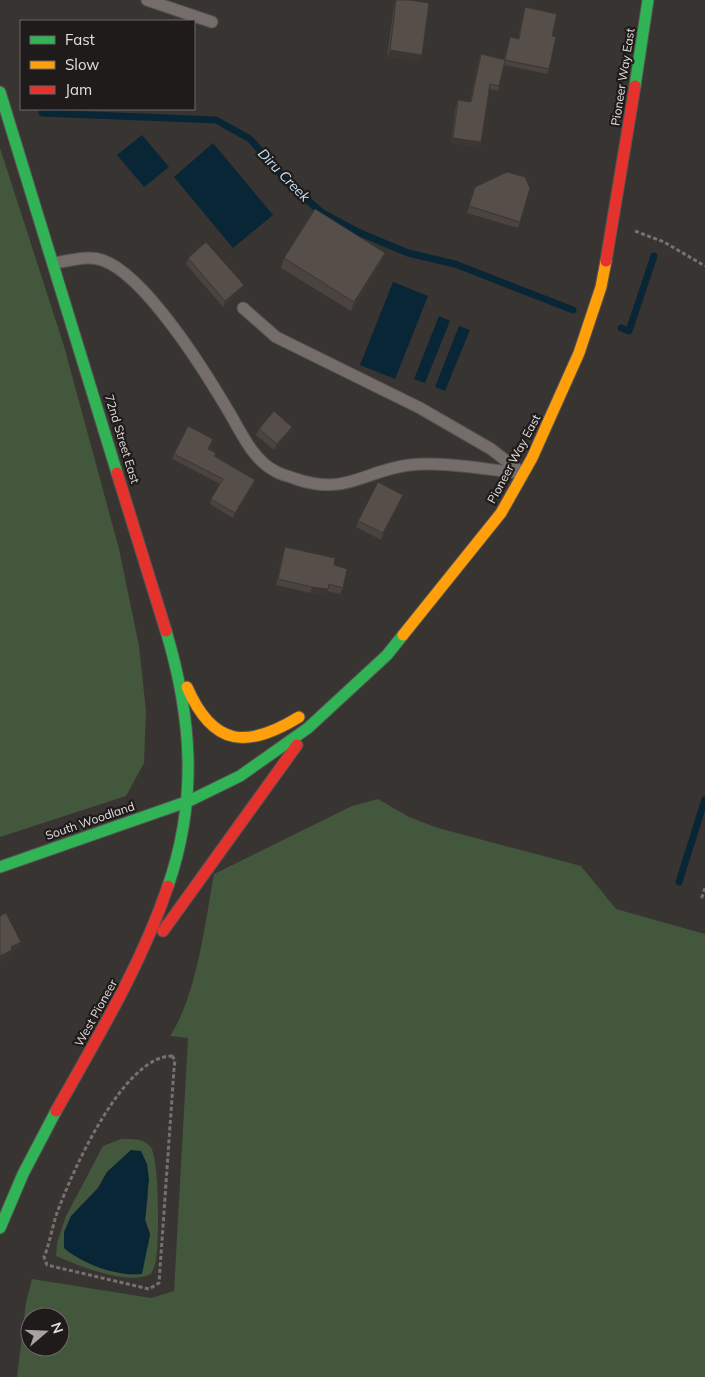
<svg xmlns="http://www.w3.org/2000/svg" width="705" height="1377" viewBox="0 0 705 1377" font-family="Mulish,sans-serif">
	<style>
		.green { fill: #42573b; fill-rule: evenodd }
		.water { fill: #092637 }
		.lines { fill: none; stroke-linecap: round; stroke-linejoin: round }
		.stream { stroke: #092637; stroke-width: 7 }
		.lane-casing { stroke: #565352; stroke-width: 13 }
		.fast-casing { stroke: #565352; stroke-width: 13 }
		.slow-casing { stroke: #565352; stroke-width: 13 }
		.jam-casing { stroke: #565352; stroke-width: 13 }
		.path { stroke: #76716f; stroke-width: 3; stroke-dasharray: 4 2.5; stroke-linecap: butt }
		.lane { stroke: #746d6a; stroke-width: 11 }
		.fast { stroke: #30b455; stroke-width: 11 }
		.slow { stroke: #ff9f0a; stroke-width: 11 }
		.jam { stroke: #e5322d; stroke-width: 11 }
		.wall { fill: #4a433f }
		.shaded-wall { fill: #3c3733 }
		.building { fill: #564e49; stroke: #3c3733 }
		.labels { text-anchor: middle; stroke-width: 4.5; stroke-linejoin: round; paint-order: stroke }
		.street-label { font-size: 12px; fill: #e4dfdd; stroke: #1f1b1a }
		.water-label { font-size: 14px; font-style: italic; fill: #c8e3f5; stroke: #1f1b1a }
	</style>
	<rect width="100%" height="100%" fill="#383432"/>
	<!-- green -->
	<g class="green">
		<path d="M0 148 64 346 119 549 139 646 146 711 144 763 126 796 0 837Z"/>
		<path d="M378 799 409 817 438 828 581 866 616 909 705 934V1377H17L26 1303 32 1279 151 1298 174 1291 188 1038 170 1036C197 995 205 923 214 874L352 806ZM30 1317H60V1347H30Z"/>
		<path d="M121 1139C131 1139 142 1138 150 1146 160 1157 159 1243 156 1260 155 1265 153 1270 151 1274 128 1286 79 1266 56 1256L57 1243 66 1216 103 1146ZM131 1150 148 1196 145 1220 150 1234 148 1247 114 1271 98 1267 72 1216 98 1188 107 1172Z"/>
	</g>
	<!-- water -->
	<g class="water">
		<path d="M142 135 169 167 144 187 117 155Z"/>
		<path d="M213 143 273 215 233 248 174 177Z"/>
		<path d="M393 282 428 296 395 379 360 365Z"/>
		<path d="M439 316 450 321 425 383 414 379Z"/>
		<path d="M459 326 470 330 445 391 435 387Z"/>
		<path d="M131 1150 141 1151 147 1164 149 1179 145 1220 150 1234 142 1274C118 1277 82 1264 64 1248V1232L71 1216 98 1188 107 1172Z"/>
	</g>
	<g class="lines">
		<!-- stream -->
		<g class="stream">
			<path d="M42 113 216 120 250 139 288 183 321 212 358 232 408 253 455 264 573 310"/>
			<path d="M621 328 629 331 654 256"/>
			<path d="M679 882 705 799"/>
		</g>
		<defs>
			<g id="lane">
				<path d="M147 0 212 22"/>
				<path d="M54 263C69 261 87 255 102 260 145 274 206 373 229 412 241 432 253 460 275 471 281 475 289 476 296 479 346 496 363 471 409 465 445 461 486 470 522 473"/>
				<path d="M243 308 276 337 420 408 491 449 522 473"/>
			</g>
			<g id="fast">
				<path d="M635 86 648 0"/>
				<path d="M0 92 117 473"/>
				<path d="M166 631C192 718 198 799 168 886"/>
				<path d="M0 867 189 801 240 776 308 728 387 655 403 635"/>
				<path d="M0 1228 23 1174 56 1111"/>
			</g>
			<g id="slow">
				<path d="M403 635 501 513 532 458 579 353 601 287 606 261"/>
				<path d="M187 687C213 747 247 749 299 717"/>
			</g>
			<g id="jam">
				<path d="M606 261 635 86"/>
				<path d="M117 473 166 631"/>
				<path d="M163 931 297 745"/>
				<path d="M56 1111C97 1038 141 966 168 886"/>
			</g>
		</defs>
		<!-- lane casing -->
		<use href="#lane" class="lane-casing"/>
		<!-- fast casing -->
		<use href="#fast" class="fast-casing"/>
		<!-- slow casing -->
		<use href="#slow" class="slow-casing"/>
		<!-- jam casing -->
		<use href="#jam" class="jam-casing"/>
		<!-- path -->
		<g class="path">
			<path d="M635 231 664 242 705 266"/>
			<path d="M705 888 702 897 705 898"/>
			<path d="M172 1056 175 1060 174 1069 159 1283 149 1289 47 1265 44 1257C50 1243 52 1227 57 1213 72 1172 123 1056 172 1056Z"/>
		</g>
		<!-- lane -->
		<use href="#lane" class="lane"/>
		<!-- fast -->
		<use href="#fast" class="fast"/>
		<!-- slow -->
		<use href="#slow" class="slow"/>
		<!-- jam -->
		<use href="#jam" class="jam"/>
	</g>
	<!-- wall -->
	<g class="wall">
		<path d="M396 0H409L422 55 420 61 387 57 394 5Z"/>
		<path d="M525 7 552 36 549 69 547 74 504 65 498 91 489 89 480 147 451 143 456 105 458 100 470 102 479 59 481 54 504 59 510 37 518 39Z"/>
		<path d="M475 187 520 222 518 228 467 213Z"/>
		<path d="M188 258 241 291 223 307 186 264Z"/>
		<path d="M284 258 381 262 351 311 281 268Z"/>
		<path d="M292 427 289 433 274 450 256 435 259 429Z"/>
		<path d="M211 444 209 449 216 453 215 456 255 480 253 485 233 518 210 504 211 499 220 484 172 459 174 454Z"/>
		<path d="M400 502 381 540 356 527 358 521Z"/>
		<path d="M285 547 334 565 343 588 340 594 327 591 326 595 310 593 276 585 283 553Z"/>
	</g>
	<!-- shaded-wall -->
	<g class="shaded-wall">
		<path d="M390 50 422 55 420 61 387 57Z"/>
		<path d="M453 138 481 142 480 147 451 143Z"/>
		<path d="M385 253 381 262 351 311 354 302Z"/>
		<path d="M244 285 241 291 223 307 225 301Z"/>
		<path d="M292 427 289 433 274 450 277 444Z"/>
		<path d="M255 480 253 485 233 518 235 513Z"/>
		<path d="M403 495 400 502 381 540 383 533Z"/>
		<path d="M312 587 328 589 326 595 310 593Z"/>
		<path d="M21 942 19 948 11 952 10 956 0 961V956L11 947Z"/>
	</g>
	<!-- building -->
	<g class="building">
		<path d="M396 0H409L429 3 422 55 390 50Z"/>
		<path d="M525 7 557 14 552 36 556 37 549 69 505 60 499 86 490 84 481 142 453 138 458 100 471 102 481 54 505 60 510 37 519 39Z"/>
		<path d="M507 172 525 177 530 188 520 222 469 206 475 187Z"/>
		<path d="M315 209 385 253 354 302 284 258Z"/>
		<path d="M206 242 244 285 225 301 188 258Z"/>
		<path d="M274 411 292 427 277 444 259 429Z"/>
		<path d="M188 426 213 439 208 449 216 453 214 456 255 480 235 513 211 499 223 479 174 454Z"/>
		<path d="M378 482 403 495 383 533 358 521Z"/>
		<path d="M285 547 335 558 334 565 347 569 343 588 329 584 328 589 312 587 278 579Z"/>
		<path d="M6 913 21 942 11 947 12 950 0 956V916Z"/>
	</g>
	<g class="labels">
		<!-- street labels -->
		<g class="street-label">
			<text transform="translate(623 77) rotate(-81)" y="4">Pioneer Way East</text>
			<text transform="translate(122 439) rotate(73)" y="4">72nd Street East</text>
			<text transform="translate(514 459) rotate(-62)" y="4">Pioneer Way East</text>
			<text transform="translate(90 821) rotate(-19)" y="4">South Woodland</text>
			<text transform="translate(96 1013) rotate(-61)" y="4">West Pioneer</text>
		</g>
		<!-- water labels -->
		<g class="water-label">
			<text transform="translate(284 175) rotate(46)" y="5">Diru Creek</text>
		</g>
	</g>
	<!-- legend -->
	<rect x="20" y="20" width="175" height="90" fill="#1f1b1a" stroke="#6e6968"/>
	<rect x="30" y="36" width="25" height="8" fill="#30b455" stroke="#6e6968"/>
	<text x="65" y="45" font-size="15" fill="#e4dfdd">Fast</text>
	<rect x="30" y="61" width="25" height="8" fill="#ff9f0a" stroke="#6e6968"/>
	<text x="65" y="70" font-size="15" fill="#e4dfdd">Slow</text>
	<rect x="30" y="86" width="25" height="8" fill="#e5322d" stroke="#6e6968"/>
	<text x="65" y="95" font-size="15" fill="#e4dfdd">Jam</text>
	<!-- north arrow -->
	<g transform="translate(45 1332) rotate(71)"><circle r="24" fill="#1f1b1a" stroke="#6e6968"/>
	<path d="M0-4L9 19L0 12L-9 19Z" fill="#a8a3a1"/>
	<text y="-8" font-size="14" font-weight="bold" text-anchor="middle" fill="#e4dfdd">N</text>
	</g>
</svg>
